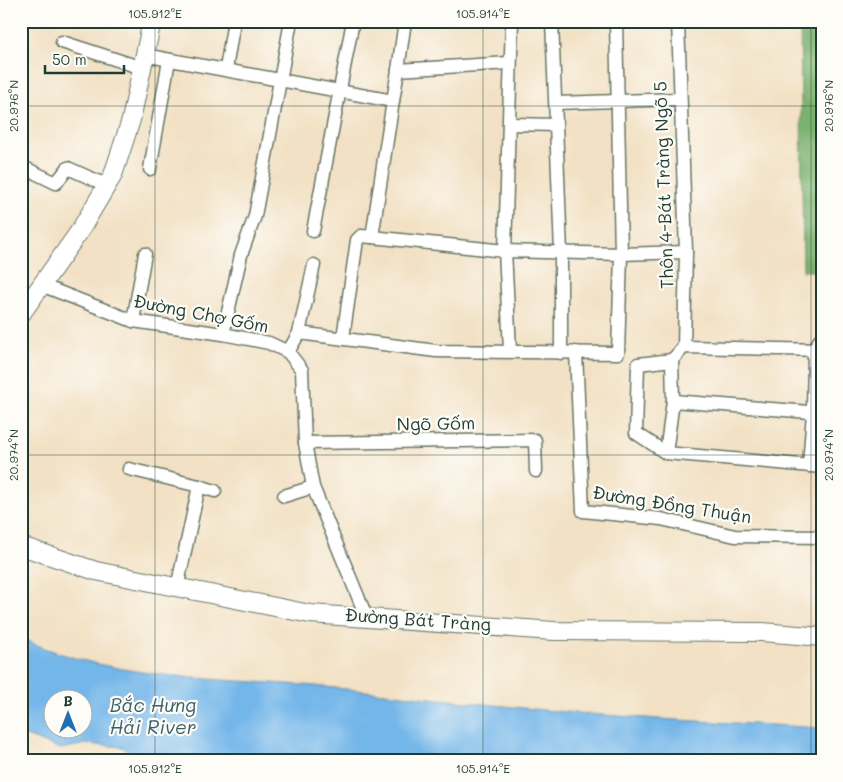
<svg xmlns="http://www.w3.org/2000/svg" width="843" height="782" viewBox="0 0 843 782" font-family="Mali,sans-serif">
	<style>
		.forest { fill: #7bb270; stroke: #4d7852 }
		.water { fill: #73b6e9; stroke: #497a8e; fill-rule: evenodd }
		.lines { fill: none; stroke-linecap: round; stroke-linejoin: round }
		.street-casing { stroke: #697666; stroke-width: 15 }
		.secondary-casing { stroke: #697666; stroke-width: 20 }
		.street { stroke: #fff; stroke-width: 12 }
		.secondary { stroke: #fff; stroke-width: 18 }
		.ticks { fill: none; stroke: #1f3d34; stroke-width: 1; stroke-opacity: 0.45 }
		.labels { text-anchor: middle; stroke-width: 4.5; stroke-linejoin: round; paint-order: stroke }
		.street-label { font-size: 18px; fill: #1f3d34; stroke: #fdfcf7 }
		.water-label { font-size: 19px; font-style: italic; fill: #38616a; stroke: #fdfcf7 }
		.neatline { fill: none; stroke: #1f3d34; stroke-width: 2 }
		.ticks-label { font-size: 12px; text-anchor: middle; fill: #1f3d34 }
	</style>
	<rect width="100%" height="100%" fill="#fdfcf7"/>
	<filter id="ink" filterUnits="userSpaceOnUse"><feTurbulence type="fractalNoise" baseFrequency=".02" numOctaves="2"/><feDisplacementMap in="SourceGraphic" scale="10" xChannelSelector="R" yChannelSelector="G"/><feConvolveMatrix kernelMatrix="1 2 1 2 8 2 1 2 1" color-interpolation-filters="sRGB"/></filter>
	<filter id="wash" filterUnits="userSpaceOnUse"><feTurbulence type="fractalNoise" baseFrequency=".0096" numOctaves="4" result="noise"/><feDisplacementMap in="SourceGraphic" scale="20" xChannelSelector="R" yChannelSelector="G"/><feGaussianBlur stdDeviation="1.12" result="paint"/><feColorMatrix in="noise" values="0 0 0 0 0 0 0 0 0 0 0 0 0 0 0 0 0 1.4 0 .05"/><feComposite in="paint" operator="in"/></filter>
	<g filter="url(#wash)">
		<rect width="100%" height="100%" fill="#f2e1c4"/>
		<!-- forest -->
		<path class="forest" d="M800 21H822V271H803Z"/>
		<!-- water -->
		<path class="water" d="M21 638C113 681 217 678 316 686 412 695 507 708 603 715 676 721 749 723 822 728V761H435L432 755 424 754 422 761 135 759 123 747 86 744 61 749 21 734ZM52 700H82V730H52Z"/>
	</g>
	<g filter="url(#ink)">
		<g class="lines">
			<defs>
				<g id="street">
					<path d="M552 21 561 253V353"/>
					<path d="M678 21 686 252 684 347"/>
					<path d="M62 42 142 68"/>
					<path d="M144 55 393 101 398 70 509 63"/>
					<path d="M226 69 234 21"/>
					<path d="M398 70 405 21"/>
					<path d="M393 101 372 237 505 251 621 254 686 252"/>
					<path d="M556 103 680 99"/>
					<path d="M510 124 556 125"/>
					<path d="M21 166 56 183 68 168 106 185"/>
					<path d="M150 169 169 60"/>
					<path d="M313 231 353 21"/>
					<path d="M41 285 133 321 223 334 269 343 288 352 302 370 305 443 313 487 366 616"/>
					<path d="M133 321 145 254"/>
					<path d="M299 333 314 265"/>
					<path d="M223 334 241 255 255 216 291 21"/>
					<path d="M343 338 357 240 361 236 372 237"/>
					<path d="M510 350 505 251 512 21"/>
					<path d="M822 350 684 347 672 360 673 401 666 453 822 467"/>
					<path d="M288 352 299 333 436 351 618 353 621 254 616 21"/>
					<path d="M576 352 583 511 661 519 735 536 822 537"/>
					<path d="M673 401 822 413"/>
					<path d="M305 443 535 440 536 471"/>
					<path d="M666 453 636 433 638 364 672 360"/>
					<path d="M809 466 813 412 814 349 822 337"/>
					<path d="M129 469 199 486 177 588"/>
					<path d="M199 486 215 491"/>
					<path d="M284 496 313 487"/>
				</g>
				<g id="secondary">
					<path d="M21 314 79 232 113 175 131 120 152 21"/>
					<path d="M21 546 96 571 310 614 554 631 762 632 822 637"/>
				</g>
			</defs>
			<!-- street casing -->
			<use href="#street" class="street-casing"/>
			<!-- secondary casing -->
			<use href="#secondary" class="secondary-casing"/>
			<!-- street -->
			<use href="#street" class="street"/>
			<!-- secondary -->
			<use href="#secondary" class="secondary"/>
		</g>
	</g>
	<!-- ticks -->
	<path class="ticks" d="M155 21V761M483 21V761M811 21V761M21 106H822M21 455H822"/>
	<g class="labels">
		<!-- street labels -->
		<g class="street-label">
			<text transform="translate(664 185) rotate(-92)" y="6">Thôn 4-Bát Tràng Ngõ 5</text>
			<text transform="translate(201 314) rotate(11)" y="6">Đường Chợ Gốm</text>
			<text transform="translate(436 424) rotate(-1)" y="6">Ngõ Gốm</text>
			<text transform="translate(672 505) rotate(9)" y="6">Đường Đồng Thuận</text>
			<text transform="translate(418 620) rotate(4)" y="6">Đường Bát Tràng</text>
		</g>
		<!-- water labels -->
		<g class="water-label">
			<text x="153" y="712">Bắc Hưng<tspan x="153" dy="22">Hải River</tspan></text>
		</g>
	</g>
	<!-- margin -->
	<rect width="843" height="782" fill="none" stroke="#fdfcf7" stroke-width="55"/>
	<!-- north arrow -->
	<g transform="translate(68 714)"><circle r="24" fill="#fdfcf7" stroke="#a4b0a9"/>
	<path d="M0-4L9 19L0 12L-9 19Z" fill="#1f6fb2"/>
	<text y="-8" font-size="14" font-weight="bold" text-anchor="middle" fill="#1f3d34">B</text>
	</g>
	<!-- scale -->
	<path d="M45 65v8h79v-8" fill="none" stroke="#1f3d34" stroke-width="2.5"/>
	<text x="52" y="65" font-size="15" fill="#1f3d34" stroke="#fdfcf7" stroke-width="4" paint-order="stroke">50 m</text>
	<rect x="28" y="28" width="788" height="726" class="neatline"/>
	<g class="ticks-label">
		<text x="155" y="18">105.912°E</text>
		<text x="483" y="18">105.914°E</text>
		<text transform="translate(14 106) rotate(-90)" y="4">20.976°N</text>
		<text transform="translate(829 106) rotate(-90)" y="4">20.976°N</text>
		<text transform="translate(14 455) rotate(-90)" y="4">20.974°N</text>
		<text transform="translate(829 455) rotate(-90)" y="4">20.974°N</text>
		<text x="155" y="773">105.912°E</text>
		<text x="483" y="773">105.914°E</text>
	</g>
</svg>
